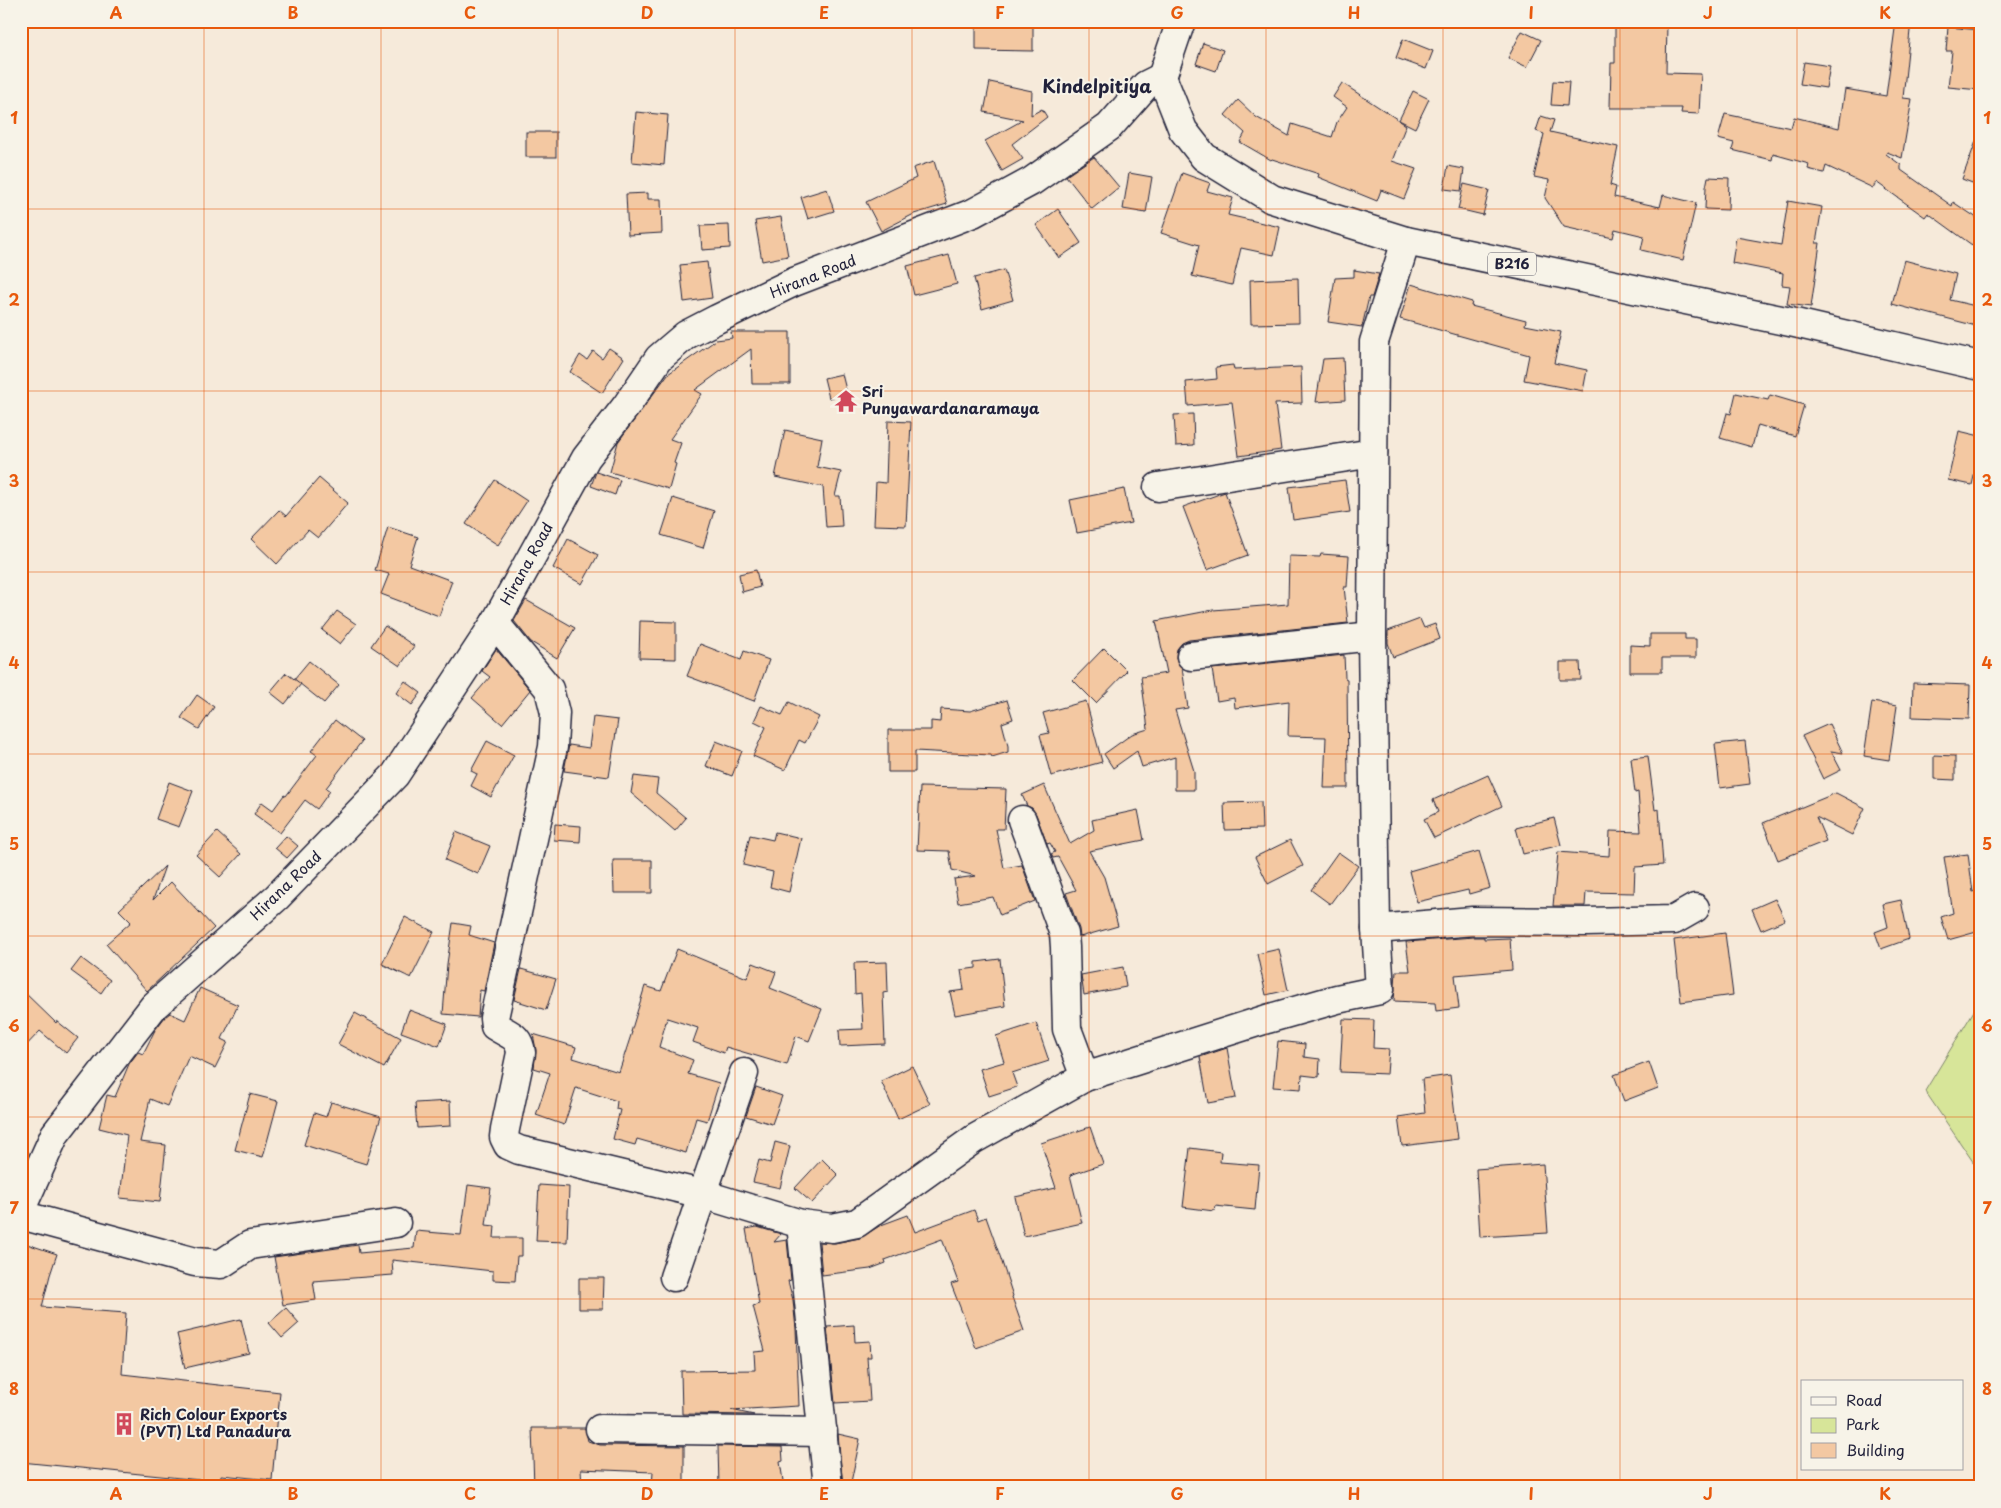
<svg xmlns="http://www.w3.org/2000/svg" width="2001" height="1508" viewBox="0 0 2001 1508" font-family="'Playpen Sans',sans-serif">
	<style>
		.green { fill: #d7e599; stroke: #7c846a }
		.building { fill: #f3c8a2; stroke: #22223b }
		.lines { fill: none; stroke-linecap: round; stroke-linejoin: round }
		.minor-casing { stroke: #22223b; stroke-width: 31 }
		.major-casing { stroke: #22223b; stroke-width: 31 }
		.minor { stroke: #f7f3e8; stroke-width: 28 }
		.major { stroke: #f7f3e8; stroke-width: 28 }
		.grid { fill: none; stroke: #e8590c; stroke-width: 1; stroke-opacity: 0.55 }
		.labels { text-anchor: middle; stroke-width: 4; stroke-linejoin: round; paint-order: stroke }
		.shield { fill: #f7f3e8; stroke: #62616f; stroke-width: 1 }
		.shield-label { font-size: 14px; font-weight: bold; fill: #22223b }
		.street-label { font-size: 15px; fill: #22223b; stroke: #f7f3e8 }
		.poi-label { font-size: 15px; font-weight: bold; fill: #22223b; stroke: #f7f3e8; text-anchor: start }
		.quarter-label { font-size: 18px; font-weight: bold; fill: #22223b; stroke: #f7f3e8 }
		.neatline { fill: none; stroke: #e8590c; stroke-width: 2 }
		.grid-label { font-size: 16px; text-anchor: middle; font-weight: bold; fill: #e8590c }
	</style>
	<rect width="100%" height="100%" fill="#f6eada"/>
	<filter id="ink" filterUnits="userSpaceOnUse"><feTurbulence type="fractalNoise" baseFrequency=".02" numOctaves="2"/><feDisplacementMap in="SourceGraphic" scale="10" xChannelSelector="R" yChannelSelector="G"/><feConvolveMatrix kernelMatrix="1 2 1 2 8 2 1 2 1" color-interpolation-filters="sRGB"/></filter>
	<g filter="url(#ink)">
		<!-- green -->
		<path class="green" d="M1980 1001V1172L1925 1091Z"/>
		<!-- building -->
		<g class="building">
			<path d="M1896 21H1911L1903 98 1912 99 1902 158 1887 152 1886 154 1901 165V170L1952 206 1953 202 1980 220V234L1972 245 1928 213 1925 217 1876 182 1873 188 1826 166 1824 173 1808 169 1809 164 1773 154 1772 160 1732 150 1734 143 1718 139 1725 114 1791 128 1794 117 1839 128 1845 89 1886 96Z"/>
			<path d="M976 22 1033 24V51L976 50Z"/>
			<path d="M1615 22 1667 23 1666 73 1701 74 1699 114 1681 113 1682 108H1610L1611 63H1615Z"/>
			<path d="M1948 27 1980 30V90L1948 87 1952 51H1946Z"/>
			<path d="M1522 31 1541 40 1527 67 1508 58Z"/>
			<path d="M1403 39 1433 51 1426 69 1396 58Z"/>
			<path d="M1203 43 1223 50 1216 71 1196 64Z"/>
			<path d="M1804 62 1830 66 1826 88 1800 84Z"/>
			<path d="M1553 81 1569 82 1567 106 1551 105Z"/>
			<path d="M990 82 1032 91 1031 115 1042 109 1047 117 1012 144 1023 159 1002 171 985 141 1023 120 984 112Z"/>
			<path d="M1342 83 1406 125 1392 161 1416 169 1404 199 1381 190 1377 201 1318 177 1319 174 1272 159 1271 160 1240 142 1245 133 1225 115 1238 100 1256 117 1289 136 1292 124 1332 137 1337 122 1347 107 1333 97Z"/>
			<path d="M1413 91 1429 99 1415 128 1399 120Z"/>
			<path d="M636 112 668 115 664 165 632 162Z"/>
			<path d="M1541 116 1554 120 1550 132 1618 147 1610 185 1616 187 1614 197 1660 207 1663 195 1696 203 1683 260 1641 250 1644 236 1615 229 1613 238 1564 227 1545 198 1549 180 1534 177 1544 134 1536 131Z"/>
			<rect x="526" y="132" width="30" height="25"/>
			<path d="M1978 136H1980V186L1962 179Z"/>
			<path d="M1094 157 1119 187 1092 209 1066 176Z"/>
			<path d="M934 161 947 204 914 214 881 231 866 202 916 178 913 168Z"/>
			<path d="M1448 166 1464 169 1461 191 1444 189Z"/>
			<path d="M1129 173 1152 177 1146 213 1123 209Z"/>
			<path d="M1182 173 1210 183 1207 191 1233 198 1228 215 1280 227 1274 255 1241 248 1232 285 1192 276 1199 245 1161 233Z"/>
			<path d="M1708 177 1729 178 1728 210 1705 209 1706 187Z"/>
			<path d="M1464 184 1489 190 1483 215 1458 209Z"/>
			<path d="M827 189 834 211 808 219 801 197Z"/>
			<path d="M648 193V199H661L662 233 628 235 626 194Z"/>
			<path d="M1788 201 1822 207 1816 243H1820L1811 307 1787 304 1790 286 1782 285 1783 273 1732 263 1736 237 1781 245Z"/>
			<path d="M1058 209 1081 243 1059 258 1036 225Z"/>
			<path d="M781 217 788 256 762 261 755 221Z"/>
			<path d="M729 225 730 248 702 250 700 226Z"/>
			<path d="M949 255 957 284 914 295 907 266Z"/>
			<path d="M1904 260 1956 274 1950 300 1980 307V327L1892 304Z"/>
			<path d="M707 262 712 298 684 302 680 265Z"/>
			<path d="M1004 270 1013 300 982 309 974 278Z"/>
			<path d="M1354 270 1379 274 1372 297H1369L1362 327 1328 322 1335 278 1354 277Z"/>
			<path d="M1298 278 1299 323 1251 324 1250 280Z"/>
			<path d="M1411 284 1472 302 1471 306 1526 320 1525 325 1561 332 1554 363 1587 370 1583 391 1524 380 1529 355 1400 319Z"/>
			<path d="M731 332H790V384H752L751 349 695 390 702 394 670 439 681 443 674 463 676 464 669 489 610 472 618 442 668 374 716 340 732 338Z"/>
			<path d="M609 348 624 358 602 393 570 372 580 355 587 360 593 351 602 358Z"/>
			<path d="M1343 358 1345 400 1316 402 1323 359Z"/>
			<path d="M1233 365 1234 370 1301 367 1302 403 1275 404 1281 450 1239 456 1232 402 1188 406 1186 382 1217 379 1216 367Z"/>
			<path d="M842 374 847 394 829 398 824 378Z"/>
			<path d="M1736 393 1768 400 1770 395 1804 405 1795 436 1758 425 1752 447 1720 438 1727 413 1731 414Z"/>
			<path d="M1193 414 1194 445 1176 446 1174 415Z"/>
			<path d="M888 421 911 422 906 526 874 525 876 482 886 483Z"/>
			<path d="M785 430 822 438 817 467 841 472 835 496H840L842 526 826 527 823 487 775 477Z"/>
			<path d="M1959 431 1980 436V474L1975 472 1972 485 1948 480Z"/>
			<path d="M596 472 620 480 615 495 591 486Z"/>
			<path d="M319 478 348 503 318 538 308 530 277 564 251 539 279 510 286 516Z"/>
			<path d="M495 480 527 501 498 545 466 524Z"/>
			<path d="M1345 480 1350 512 1293 520 1289 487Z"/>
			<path d="M1124 489 1131 523 1077 533 1070 500Z"/>
			<path d="M1225 492 1248 555 1207 570 1183 507Z"/>
			<path d="M673 498 714 511 703 548 661 535Z"/>
			<path d="M388 527 418 537 409 565 452 581 439 616 381 594 389 574 375 570Z"/>
			<path d="M568 539 598 555 582 584 553 568Z"/>
			<path d="M1321 554 1349 556 1347 587H1344L1348 623 1189 640 1182 643 1177 649 1176 658 1182 668 1188 708 1175 710 1194 771V790H1175V757L1142 767 1137 751 1113 768 1104 754 1132 734 1148 729 1141 677 1167 673 1156 621 1213 610 1288 604 1289 556 1320 557Z"/>
			<path d="M756 570 760 587 742 592 739 574Z"/>
			<path d="M526 600 575 628 557 658 531 642 514 621Z"/>
			<path d="M337 611 356 624 340 644 322 630Z"/>
			<path d="M1420 619 1424 628 1435 624 1440 639 1393 657 1388 643V631Z"/>
			<path d="M640 621 676 622V659L639 658Z"/>
			<path d="M385 626 414 646 400 666 371 646Z"/>
			<path d="M1650 634H1685V639H1696V658H1662V672H1630V645L1650 646Z"/>
			<path d="M700 644 741 660 744 651 769 660 754 701 687 676Z"/>
			<path d="M1104 648 1127 671 1096 703 1073 680Z"/>
			<path d="M496 649 530 690 502 724 472 698 490 677 482 671Z"/>
			<path d="M1344 655 1345 678 1347 679 1348 788H1324L1326 737 1288 736 1289 701 1235 708 1234 698 1217 701 1212 669Z"/>
			<path d="M309 661 339 685 324 703 294 679Z"/>
			<path d="M1560 662H1580L1581 680H1560Z"/>
			<path d="M286 673 301 684 285 704 270 692Z"/>
			<path d="M405 681 421 693 412 705 396 693Z"/>
			<path d="M1913 683 1970 685 1969 719 1912 717Z"/>
			<path d="M197 695 214 707 199 729 181 718Z"/>
			<path d="M1007 700 1013 719 1002 723 1008 746V752L992 757 991 755 915 751V772H888V730H931V721L940 722 941 709 970 711Z"/>
			<path d="M1086 701 1102 762 1051 776 1040 735 1049 733 1043 713Z"/>
			<path d="M789 702 819 717 805 743 799 740 785 770 753 756 766 727 754 721 761 706 782 715Z"/>
			<path d="M1872 702 1897 706 1889 760 1864 756Z"/>
			<path d="M593 717 618 720 609 777 564 771 569 745 589 748Z"/>
			<path d="M335 720 362 741 326 788 330 791 317 809 305 800 280 833 254 814 262 802 273 810 284 795 286 796 317 755 311 751Z"/>
			<path d="M1829 724 1843 753 1831 751 1841 770 1823 779 1802 736Z"/>
			<path d="M487 741 514 755 491 797 471 786 477 774 471 771Z"/>
			<path d="M716 741 742 751 732 776 706 766Z"/>
			<path d="M1745 741 1750 784 1720 788 1715 744Z"/>
			<path d="M1934 755 1955 756V780L1934 779Z"/>
			<path d="M1648 756 1655 810 1659 809 1663 865 1635 867 1634 893 1586 892 1585 906H1553L1558 852 1609 856 1610 831 1641 832 1638 792 1635 793 1631 758Z"/>
			<path d="M1488 775 1502 806 1434 838 1424 819 1438 812 1433 800Z"/>
			<path d="M634 776 658 779 656 793 686 818 675 831 631 793Z"/>
			<path d="M169 782 193 791 179 827 156 819Z"/>
			<path d="M1044 785 1070 844 1094 830 1092 820 1138 810 1144 840 1089 851 1104 877 1118 926 1080 937 1079 929 1066 893 1076 890 1058 857 1053 858 1051 854 1055 852 1050 843 1047 844 1036 814 1032 808 1027 806 1022 795Z"/>
			<path d="M920 787 1006 789 1004 829H996L1004 868 1022 865 1035 901 1000 915 993 897 958 903 954 879 976 876 952 870 949 851 917 850Z"/>
			<path d="M1836 793 1865 808 1852 835 1816 817 1826 841 1778 860 1763 823Z"/>
			<path d="M1261 802 1262 829 1225 830 1224 803Z"/>
			<path d="M1554 818 1561 845 1523 854 1516 828Z"/>
			<path d="M555 824 581 826 580 842 554 840Z"/>
			<path d="M217 832 241 854 220 877 196 855Z"/>
			<path d="M456 832 490 846 478 874 445 860Z"/>
			<path d="M775 832 801 838 789 892 770 887 773 872 743 865 750 835 773 840Z"/>
			<path d="M286 836 298 846 287 858 275 848Z"/>
			<path d="M1290 840 1303 866 1268 884 1255 857Z"/>
			<path d="M1479 851 1490 888 1469 894 1468 890 1417 902 1409 871Z"/>
			<path d="M1338 852 1358 866 1330 904 1311 890Z"/>
			<path d="M1968 854 1973 892 1980 890V931L1948 940 1941 917 1953 913 1944 857Z"/>
			<path d="M613 860H652V893H614Z"/>
			<path d="M165 866 153 900 171 882 214 928 147 991 106 944 131 922 119 910Z"/>
			<path d="M1775 899 1785 920 1761 930 1752 909Z"/>
			<path d="M1901 900 1909 939 1881 949 1875 932 1888 927 1883 904Z"/>
			<path d="M405 917 434 932 411 978 382 964Z"/>
			<path d="M453 923 471 926 469 935 494 943 484 991 480 990 478 1017 443 1014 447 964Z"/>
			<path d="M1725 933 1733 995 1681 1002 1674 940Z"/>
			<path d="M1474 937H1484V939L1510 938 1512 970 1455 975 1459 1008 1436 1011 1435 1003 1394 1001 1396 971H1410L1406 942Z"/>
			<path d="M677 949 747 978 753 963 776 972 770 988 822 1009 809 1041 796 1036 787 1065 726 1047 724 1053 693 1042 698 1028 667 1018 659 1047 693 1060 688 1074 719 1083 707 1121 696 1118 686 1153 637 1139 635 1145 613 1139 620 1110 616 1109 617 1101 576 1088 564 1125 536 1115 550 1073 534 1068 536 1050 533 1034 576 1047 573 1058 619 1072 632 1032H631L645 986 661 991Z"/>
			<path d="M1279 949 1288 990 1266 995 1257 954Z"/>
			<path d="M81 958 110 980 101 993 71 971Z"/>
			<path d="M1000 959 1005 1006 955 1015 950 992 964 990 961 970 976 968V962Z"/>
			<path d="M887 962 888 992 883 993 885 1044 840 1046 839 1030 863 1029 861 993 855 994 854 963Z"/>
			<path d="M1123 967 1126 987 1084 995 1081 975Z"/>
			<path d="M521 969 556 979 546 1010 514 1000Z"/>
			<path d="M200 988 238 1005 222 1039 228 1042 215 1068 189 1056 167 1106 150 1099 140 1142 166 1145 160 1202 120 1198 127 1135 99 1128 107 1095 115 1097 129 1064 138 1052 143 1054 155 1030 165 1017 170 1013 185 1020Z"/>
			<path d="M21 989 56 1023 57 1021 78 1038 66 1053 40 1031 21 1051Z"/>
			<path d="M409 1010 447 1024 439 1046 401 1032Z"/>
			<path d="M355 1013 401 1038 384 1068 338 1044Z"/>
			<path d="M1343 1019 1374 1020 1373 1048 1389 1049 1387 1074 1340 1072Z"/>
			<path d="M1036 1023 1049 1061 1012 1073 1017 1087 989 1096 980 1069 1004 1062 996 1036Z"/>
			<path d="M1278 1041 1305 1044 1304 1057 1320 1059 1319 1077 1302 1075 1301 1089 1273 1087Z"/>
			<path d="M1227 1048 1236 1098 1208 1103 1200 1057Z"/>
			<path d="M1649 1062 1658 1088 1624 1101 1614 1075Z"/>
			<path d="M912 1066 930 1104 898 1119 881 1081Z"/>
			<path d="M1450 1075 1458 1139 1402 1146 1398 1117 1425 1113 1422 1079Z"/>
			<path d="M756 1087 782 1096 772 1124 746 1116Z"/>
			<path d="M250 1094 278 1101 263 1157 235 1150Z"/>
			<path d="M450 1101 451 1126 417 1128 415 1103Z"/>
			<path d="M331 1102 381 1117 366 1164 304 1145 314 1113 326 1117Z"/>
			<path d="M1090 1127 1103 1164 1070 1175 1082 1223 1024 1236 1015 1197 1056 1188 1041 1143Z"/>
			<path d="M775 1142 790 1146 780 1188 753 1182 759 1160 770 1163Z"/>
			<path d="M1190 1148 1221 1152 1220 1162 1259 1165 1255 1210 1215 1206 1214 1211 1183 1207Z"/>
			<path d="M822 1159 838 1175 812 1203 795 1188Z"/>
			<path d="M1543 1164 1548 1233 1480 1237 1476 1169Z"/>
			<path d="M468 1185 491 1188 486 1225 495 1226 494 1238H522V1256H517L515 1281 493 1280V1271L392 1260 393 1275 313 1281 316 1300 283 1305 274 1257 358 1245 359 1253 414 1248 416 1231 461 1235Z"/>
			<path d="M539 1185 569 1187 567 1242 536 1241Z"/>
			<path d="M974 1210 978 1220 986 1217 1001 1259 1013 1296 1012 1297 1024 1331 976 1348 951 1284 958 1282 942 1239 885 1260 886 1263 870 1269 822 1275 819 1242 835 1243 860 1238 881 1225 908 1215 915 1232Z"/>
			<path d="M757 1227 781 1234 774 1242 787 1240 791 1280 788 1281 793 1300 796 1329 799 1406 731 1410 754 1415 682 1414 681 1371 755 1370 754 1352 765 1351 753 1306 759 1304 746 1229Z"/>
			<path d="M21 1242 57 1254 50 1275 42 1307 126 1313 122 1374 280 1392 272 1480 221 1475 220 1482 21 1462Z"/>
			<path d="M579 1278H604L603 1309H579Z"/>
			<path d="M286 1308 299 1323 282 1338 269 1323Z"/>
			<path d="M241 1319 249 1353 185 1368 177 1334Z"/>
			<path d="M854 1325 855 1342 870 1341 871 1357H867L870 1401 835 1403 827 1327Z"/>
			<path d="M532 1428H585L588 1441 600 1445 684 1446V1487H652L653 1472 581 1469 582 1487H534Z"/>
			<path d="M838 1434 860 1439 850 1487H843Z"/>
			<path d="M718 1446 782 1447 783 1461 780 1462 784 1487H719Z"/>
		</g>
		<g class="lines">
			<defs>
				<g id="minor">
					<path d="M1158 487 1373 453"/>
					<path d="M495 623 549 689 555 713 553 747 494 1018 495 1026C509 1035 519 1035 521 1053L505 1129 504 1137 508 1145 519 1150 702 1194 801 1224 832 1228 857 1223 974 1139 1085 1077 1267 1019 1337 999 1380 990 1376 929 1372 636 1374 342 1406 241"/>
					<path d="M1191 656 1372 636"/>
					<path d="M1022 820 1064 934 1065 947 1067 1029 1085 1077"/>
					<path d="M1376 929 1473 921 1587 922 1674 920 1695 908"/>
					<path d="M21 1209 55 1134 154 1006 277 897 395 775 495 623 586 458 627 405 659 358 686 335 717 319 794 282 973 213 1032 181 1109 127 1146 85 1162 77"/>
					<path d="M21 1215 195 1262 221 1264 250 1245 396 1223"/>
					<path d="M801 1224 828 1487"/>
					<path d="M674 1277 744 1073"/>
					<path d="M600 1429 823 1432"/>
				</g>
				<path id="major" d="M1181 21 1162 77 1183 130 1204 157 1272 199 1406 241 1795 323 1980 366"/>
			</defs>
			<!-- minor casing -->
			<use href="#minor" class="minor-casing"/>
			<!-- major casing -->
			<use href="#major" class="major-casing"/>
			<!-- minor -->
			<use href="#minor" class="minor"/>
			<!-- major -->
			<use href="#major" class="major"/>
		</g>
	</g>
	<!-- grid -->
	<path class="grid" d="M204 21V1487M381 21V1487M558 21V1487M735 21V1487M912 21V1487M1089 21V1487M1266 21V1487M1443 21V1487M1620 21V1487M1797 21V1487M21 209H1980M21 391H1980M21 572H1980M21 754H1980M21 936H1980M21 1117H1980M21 1299H1980"/>
	<!-- icons -->
	<defs>
		<symbol id="temple-bare" viewBox="-9 -9 18 18"><path d="M0-6L5-2H3V0L6.5 2.5H4V6H1.5V3h-3V6H-4V2.5H-6.5L-3 0V-2H-5Z" fill="#d1495b" stroke="#f7f3e8" stroke-width="2.5" paint-order="stroke"/></symbol>
		<symbol id="building-bare" viewBox="-9 -9 18 18"><path d="M-4-6H4V6H1V3H-1V6H-4ZM-2.5-4.3h1.7v1.8h-1.7ZM.8-4.3h1.7v1.8H.8ZM-2.5-1h1.7V.8h-1.7ZM.8-1h1.7V.8H.8Z" fill="#d1495b" stroke="#f7f3e8" stroke-width="2.5" paint-order="stroke"/></symbol>
	</defs>
	<g fill-rule="evenodd">
		<use href="#temple-bare" x="830" y="385" width="32" height="32"/>
		<use href="#building-bare" x="108" y="1408" width="32" height="32"/>
	</g>
	<g class="labels">
		<!-- shield labels -->
		<rect class="shield" x="1488" y="252.5" width="48" height="23" rx="4"/>
		<g class="shield-label">
			<text x="1512" y="269">B216</text>
		</g>
		<!-- street labels -->
		<g class="street-label">
			<text transform="translate(813 277) rotate(-22)" y="5">Hirana Road</text>
			<text transform="translate(527 564) rotate(-61)" y="5">Hirana Road</text>
			<text transform="translate(286 886) rotate(-44)" y="5">Hirana Road</text>
		</g>
		<!-- poi labels -->
		<g class="poi-label">
			<text x="862" y="397">Sri<tspan x="862" dy="17">Punyawardanaramaya</tspan></text>
			<text x="140" y="1420">Rich Colour Exports<tspan x="140" dy="17">(PVT) Ltd Panadura</tspan></text>
		</g>
		<!-- quarter labels -->
		<g class="quarter-label">
			<text x="1097" y="93">Kindelpitiya</text>
		</g>
	</g>
	<!-- margin -->
	<rect width="2001" height="1508" fill="none" stroke="#f7f3e8" stroke-width="55"/>
	<!-- legend -->
	<rect x="1801" y="1380" width="162" height="90" fill="#f7f3e8" stroke="#a29fa3"/>
	<rect x="1811" y="1397" width="25" height="8" fill="#f7f3e8" stroke="#a29fa3"/>
	<text x="1846" y="1406" font-size="15" fill="#22223b">Road</text>
	<rect x="1811" y="1418" width="25" height="15" fill="#d7e599" stroke="#a29fa3"/>
	<text x="1846" y="1430" font-size="15" fill="#22223b">Park</text>
	<rect x="1811" y="1443" width="25" height="15" fill="#f3c8a2" stroke="#a29fa3"/>
	<text x="1846" y="1456" font-size="15" fill="#22223b">Building</text>
	<rect x="28" y="28" width="1946" height="1452" class="neatline"/>
	<g class="grid-label">
		<text x="116" y="19">A</text>
		<text x="293" y="19">B</text>
		<text x="470" y="19">C</text>
		<text x="647" y="19">D</text>
		<text x="824" y="19">E</text>
		<text x="1000" y="19">F</text>
		<text x="1177" y="19">G</text>
		<text x="1354" y="19">H</text>
		<text x="1531" y="19">I</text>
		<text x="1708" y="19">J</text>
		<text x="1885" y="19">K</text>
		<text x="14" y="124">1</text>
		<text x="1987" y="124">1</text>
		<text x="14" y="306">2</text>
		<text x="1987" y="306">2</text>
		<text x="14" y="487">3</text>
		<text x="1987" y="487">3</text>
		<text x="14" y="669">4</text>
		<text x="1987" y="669">4</text>
		<text x="14" y="850">5</text>
		<text x="1987" y="850">5</text>
		<text x="14" y="1032">6</text>
		<text x="1987" y="1032">6</text>
		<text x="14" y="1214">7</text>
		<text x="1987" y="1214">7</text>
		<text x="14" y="1395">8</text>
		<text x="1987" y="1395">8</text>
		<text x="116" y="1500">A</text>
		<text x="293" y="1500">B</text>
		<text x="470" y="1500">C</text>
		<text x="647" y="1500">D</text>
		<text x="824" y="1500">E</text>
		<text x="1000" y="1500">F</text>
		<text x="1177" y="1500">G</text>
		<text x="1354" y="1500">H</text>
		<text x="1531" y="1500">I</text>
		<text x="1708" y="1500">J</text>
		<text x="1885" y="1500">K</text>
	</g>
</svg>
